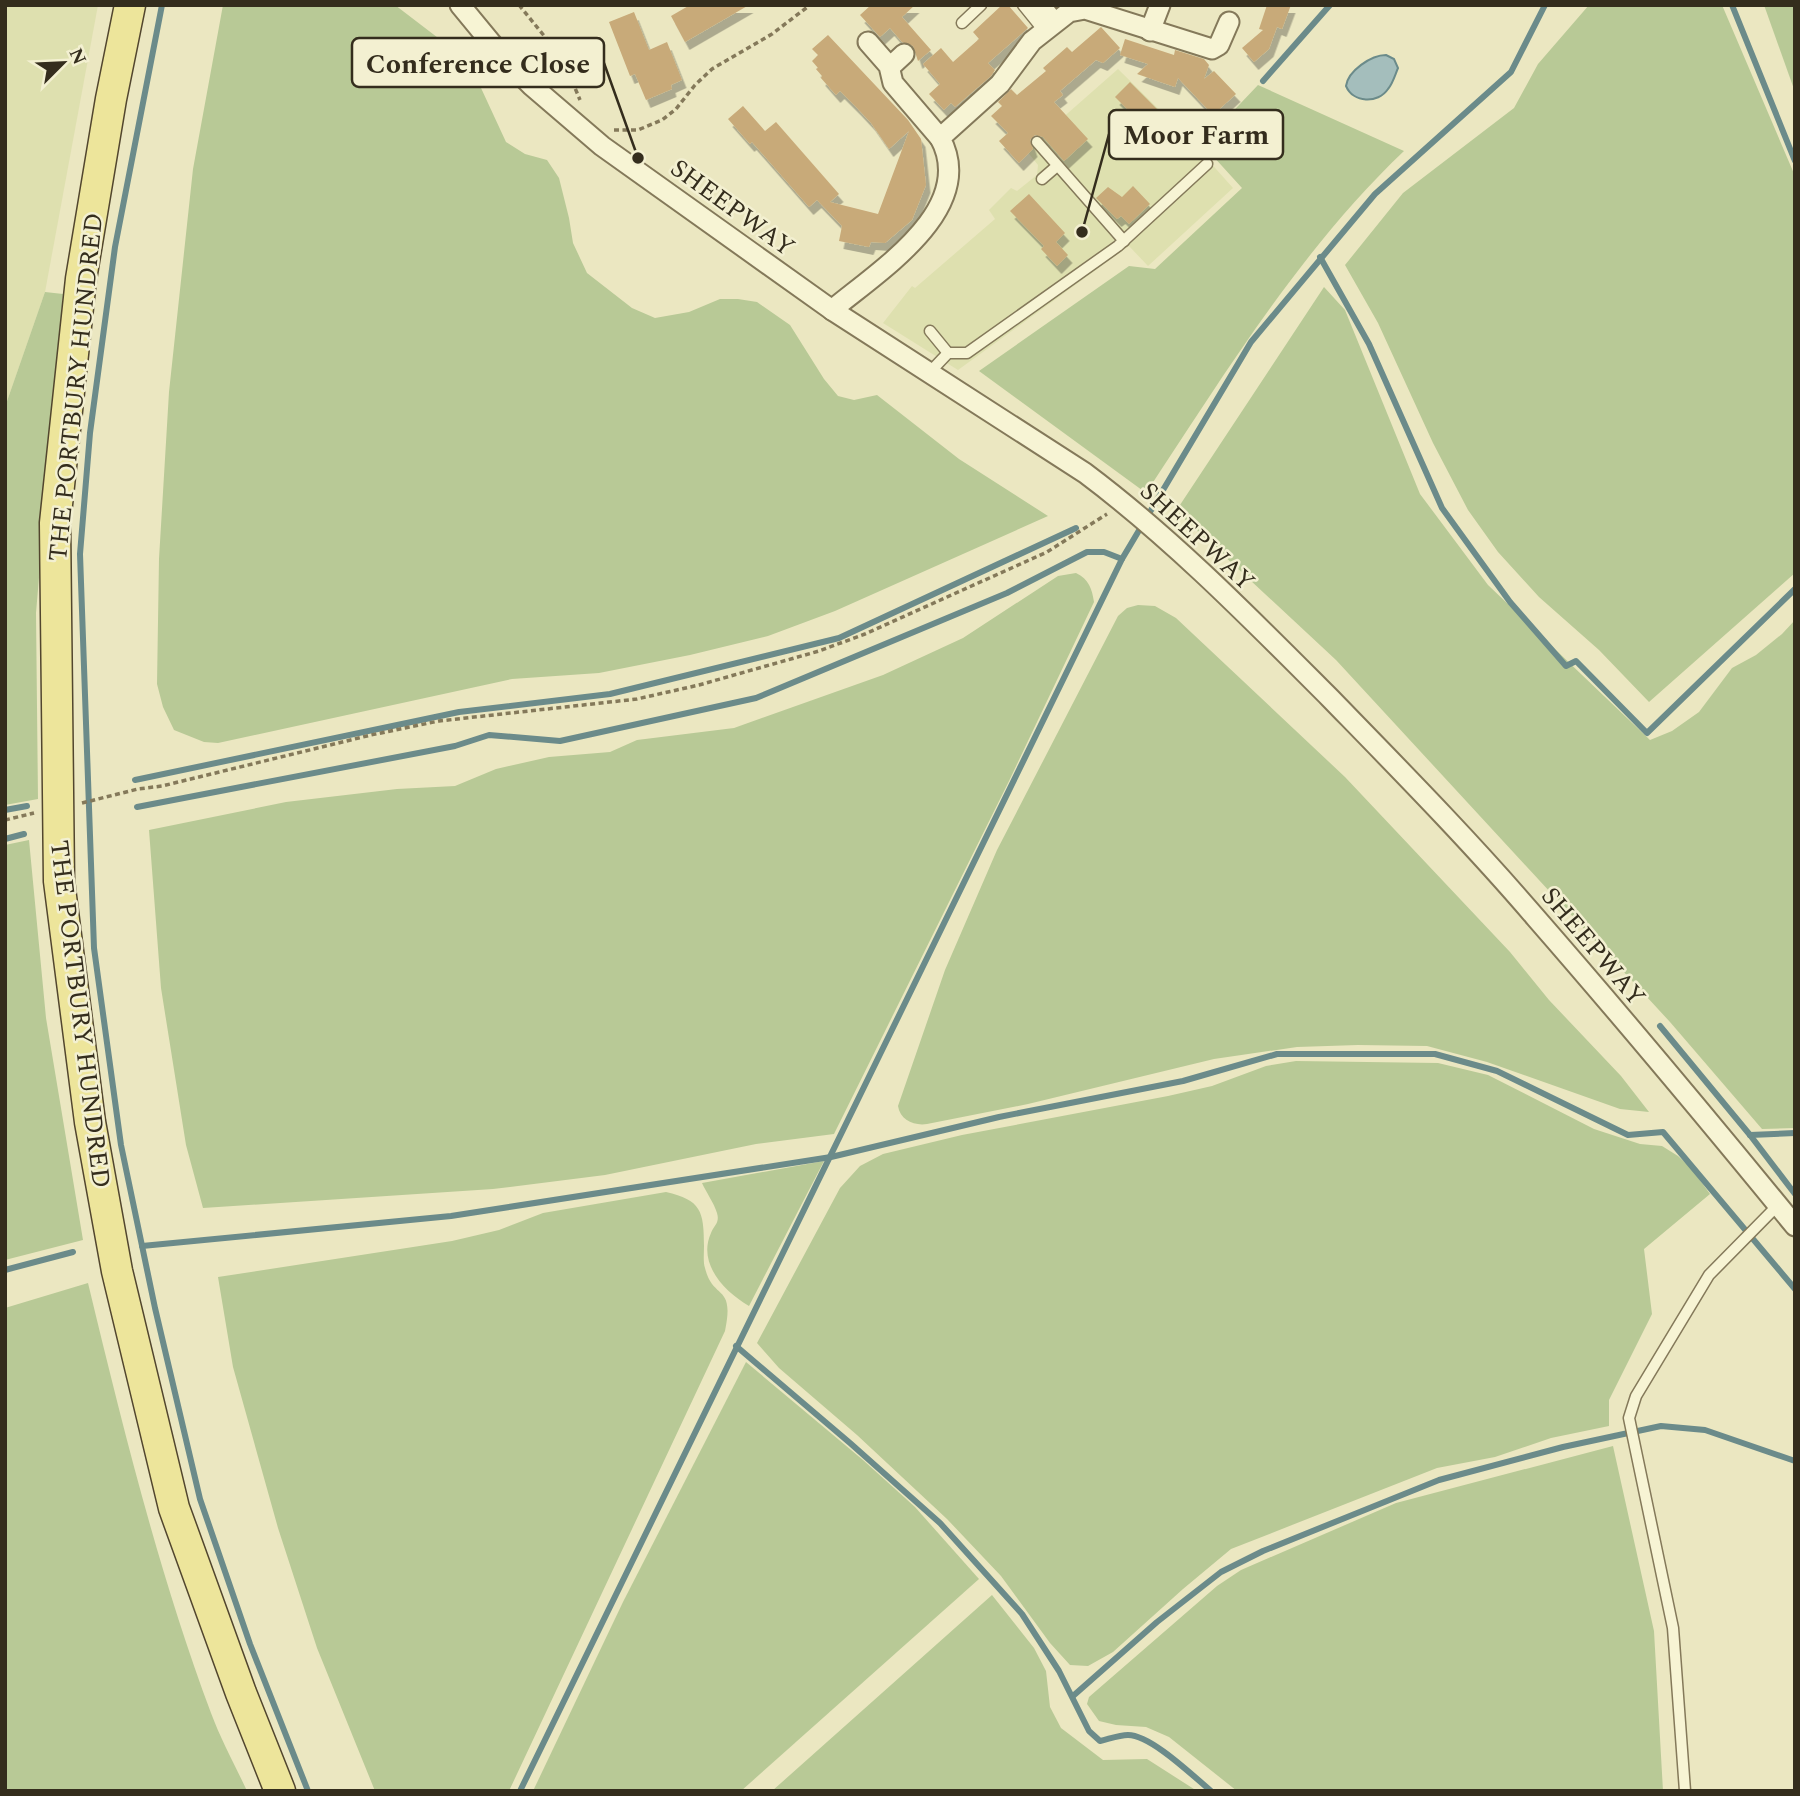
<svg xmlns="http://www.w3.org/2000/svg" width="1800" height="1796" viewBox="0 0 1800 1796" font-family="Spectral,serif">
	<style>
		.farmland { fill: #dee0af }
		.green { fill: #b8c996 }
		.water { fill: #a4bebc; stroke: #6b8b8a; stroke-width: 2 }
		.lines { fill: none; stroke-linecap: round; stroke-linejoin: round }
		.stream { stroke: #6b8b8a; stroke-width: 6 }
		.building { fill: #c8aa79; filter: url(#shadow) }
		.service-casing { stroke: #84795a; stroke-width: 13 }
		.minor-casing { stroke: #84795a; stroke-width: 23 }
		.primary-casing { stroke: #52462e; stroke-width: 33 }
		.path { stroke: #84795a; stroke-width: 3.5; stroke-dasharray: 5 3.5; stroke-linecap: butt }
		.service { stroke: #f7f4d4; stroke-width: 10 }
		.minor { stroke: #f7f4d4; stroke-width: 19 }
		.primary { stroke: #ede59b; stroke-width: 30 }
		.labels { text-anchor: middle; stroke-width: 5; stroke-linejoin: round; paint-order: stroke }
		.street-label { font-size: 26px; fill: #342d1d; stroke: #f3f0d1 }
		.leader { fill: none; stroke: #342d1d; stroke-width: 2.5 }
		.callout-dot { fill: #342d1d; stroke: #f3f0d1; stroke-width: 2.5 }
		.callout { fill: #f3f0d1; stroke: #342d1d; stroke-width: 2.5 }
		.callout-label { font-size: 28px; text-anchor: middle; font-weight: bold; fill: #342d1d }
	</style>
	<defs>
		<filter id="shadow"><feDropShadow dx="4.5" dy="8" stdDeviation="0" flood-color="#0004"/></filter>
	</defs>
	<rect width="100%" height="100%" fill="#ebe7c1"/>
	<!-- farmland -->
	<g class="farmland">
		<path d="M5 5H98L45 292 5 407Z"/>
		<path d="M1118 69 1191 141 1233 188 1148 266 1129 246 958 370 883 323 912 286 915 288 995 219 989 210 1011 188 1017 191 1037 175 1038 165 1026 150Z"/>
	</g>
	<!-- green -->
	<g class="green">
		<path d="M223 5H395L463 57 475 75 506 142 525 154 547 160 559 178 569 218 573 243 587 273 632 308 655 318 689 312 720 299H738L757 302 790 325 824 379 838 396 854 400 877 395 959 459 1048 516 835 611 768 636 690 655 599 673 512 679 218 743 204 742 174 730 163 707 157 684 159 559 169 392 193 169Z"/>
		<path d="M1589 5H1722L1795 176V573L1649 702 1599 650 1539 597 1498 552 1468 510 1433 443 1378 323 1345 265 1403 193 1514 108 1538 64Z"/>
		<path d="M1764 5H1795V92Z"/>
		<path d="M1258 85 1404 151C1300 250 1224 375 1146 493L979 371 1129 266 1155 269 1242 188 1202 144Z"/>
		<path d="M1324 287 1345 310 1420 494 1488 585 1650 740 1672 731 1699 712 1732 668 1756 655 1782 634 1795 620V1128L1762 1129 1670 1022 1336 660 1176 511Z"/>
		<path d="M45 292 63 294 36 613 38 799 5 805V407Z"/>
		<path d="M1076 573C1089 579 1092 589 1094 602L1009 781 834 1134 756 1144 605 1175 493 1189 203 1208 186 1145 161 988 149 830 286 802 397 789 455 786 496 769 549 757 610 752 637 740 734 728 883 675 963 638 1058 576Z"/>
		<path d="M1138 605 1155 606 1176 618 1345 777 1510 952 1549 1000 1621 1076 1649 1112 1620 1109 1487 1062 1427 1046 1358 1045 1297 1047 1214 1059 1028 1104 927 1124C914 1126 900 1120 898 1106L945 970 997 850 1118 616 1127 608Z"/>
		<path d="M29 840 46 1018 83 1240 5 1260V845Z"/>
		<path d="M1296 1061 1438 1063 1488 1075 1594 1129 1640 1144 1662 1146 1678 1156 1691 1168 1710 1194 1644 1249 1652 1314 1609 1400V1426L1551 1438 1495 1457 1437 1468 1231 1549 1183 1589 1113 1652 1088 1666 1070 1665 1050 1643 1001 1576 947 1519 857 1435 779 1368 757 1343 840 1188 860 1166 883 1154 962 1135 1168 1096 1212 1086 1266 1066Z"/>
		<path d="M824 1161 749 1306C725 1292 697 1264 711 1233 714 1225 720 1223 717 1213 714 1203 706 1192 702 1183Z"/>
		<path d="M666 1192C701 1200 704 1211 704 1246 704 1253 703 1262 705 1268 713 1301 735 1283 725 1331L509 1791H375L317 1648 278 1528 233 1367 218 1277 452 1241 499 1230 543 1213Z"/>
		<path d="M88 1283C123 1428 159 1574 211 1713 221 1740 235 1765 247 1791H5V1308Z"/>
		<path d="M746 1362 863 1460 915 1507 979 1579 741 1791H533L623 1602Z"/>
		<path d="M1613 1446 1654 1631 1663 1791H1237L1169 1737 1146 1727 1116 1725 1099 1721 1087 1704 1089 1697 1217 1586 1241 1570 1396 1503Z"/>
		<path d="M992 1595 1034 1648 1046 1671 1050 1707 1061 1728 1103 1760 1147 1759 1197 1791H772Z"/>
	</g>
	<!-- water -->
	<path class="water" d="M1386 55 1394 59 1398 68C1395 75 1393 83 1388 89 1378 104 1353 103 1346 86 1348 71 1371 55 1386 55Z"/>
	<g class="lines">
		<!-- stream -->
		<g class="stream">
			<path d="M162 5 115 247 90 433 80 554 94 948 121 1145 155 1308 200 1499 250 1644 308 1791"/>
			<path d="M1732 5 1795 161"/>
			<path d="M1263 81 1330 5"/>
			<path d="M1320 257 1369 344 1442 508 1510 602 1566 666 1576 661 1647 733 1795 589"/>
			<path d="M135 780 459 712 610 694 839 638 1076 528"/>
			<path d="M137 807 455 746 489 735 560 741 756 698 1007 593 1087 552H1104L1122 559"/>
			<path d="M5 810 27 806"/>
			<path d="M5 839 24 834"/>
			<path d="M1660 1026 1750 1135 1795 1194"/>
			<path d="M1750 1135 1795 1133"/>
			<path d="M142 1246 451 1216 831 1157 999 1117 1183 1081 1277 1054H1435L1497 1071 1628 1135 1663 1132 1795 1289"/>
			<path d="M5 1270 73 1252"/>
			<path d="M736 1346 850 1443 940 1523 1022 1614 1059 1671 1089 1731 1100 1741C1109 1739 1119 1735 1128 1735 1151 1735 1193 1776 1211 1791"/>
			<path d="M1073 1696 1157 1622 1221 1572 1263 1551 1439 1480 1563 1447 1661 1426 1705 1430 1795 1461"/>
			<path d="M520 1791 1122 559 1251 342 1375 194 1511 72 1545 5"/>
		</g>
	</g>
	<!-- building -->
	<g class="building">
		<path d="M690 5H749L685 42 671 16Z"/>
		<path d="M871 5H915L902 17 931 50 918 61 913 46 902 42 890 28 880 37 860 15Z"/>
		<path d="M1002 5H1008L1028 28 988 63 995 70 991 76 955 107 951 103 944 110 929 94 940 84 923 64 941 48 953 62 979 39 973 32Z"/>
		<path d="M1267 5H1291L1282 29 1277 27 1269 49 1254 62 1242 48 1263 30 1259 29Z"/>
		<path d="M634 12 649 50 667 42 682 80 671 85 672 89 646 100 635 74 630 76 609 22Z"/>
		<path d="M1101 27 1120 48 1103 63 1096 60 1060 91 1063 95 1054 102 1088 139 1064 161 1043 137 1035 135 1030 140 1033 149 1019 163 999 141 1008 133 991 116 1002 106 998 102 1011 89 1017 95 1046 71 1043 68 1067 47 1072 52Z"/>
		<path d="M828 35 908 120 921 139 926 185 912 220 885 243 871 242 869 247 839 241 842 226 817 200 809 207 752 142 750 144 728 119 743 106 765 131 776 122 839 194 830 202 878 214 909 131 889 149 871 123 857 108 840 91 836 95 821 78 822 76 816 69 818 68 812 61 818 55 812 49Z"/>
		<path d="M1125 39 1174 55 1175 50 1204 59 1209 65 1204 79 1214 71 1236 94 1213 115 1178 78 1175 87 1137 74 1148 64 1120 55Z"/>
		<path d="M1130 82 1184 136 1169 151 1115 97Z"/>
		<path d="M1133 186 1150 204 1129 224 1121 216 1117 219 1096 198 1108 187 1122 197Z"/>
		<path d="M1029 194 1065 233 1056 242 1068 255 1057 266 1041 249 1044 246 1010 211Z"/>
	</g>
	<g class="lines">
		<defs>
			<g id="service">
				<path d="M1023 5 1044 31"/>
				<path d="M962 23 981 5"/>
				<path d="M1037 142 1124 241"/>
				<path d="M1042 179 1057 166"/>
				<path d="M930 331 948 353"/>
				<path d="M930 372 948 353H967L1118 246 1207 164"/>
				<path d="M1685 1791 1673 1628 1629 1418 1636 1396 1709 1275 1778 1205"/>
			</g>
			<g id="minor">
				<path d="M460 5 502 56 532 86 602 146 832 310 1085 473C1173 539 1252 620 1330 698 1400 770 1471 842 1536 918 1624 1019 1710 1122 1795 1226"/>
				<path d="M1040 5 1054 22"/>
				<path d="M1150 31 1160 5"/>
				<path d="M868 42 889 66 893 83 940 138"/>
				<path d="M890 67 904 54"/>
				<path d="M832 310C877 272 979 209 940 138L1000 84 1032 41 1069 12 1085 9 1212 49 1219 45 1229 22"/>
			</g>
			<path id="primary" d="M130 5 111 99 81 279 55 523 59 881 90 1122 117 1271 174 1508 241 1693 280 1791"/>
		</defs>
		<!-- service casing -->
		<use href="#service" class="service-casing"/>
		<!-- minor casing -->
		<use href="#minor" class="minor-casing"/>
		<!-- primary casing -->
		<use href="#primary" class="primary-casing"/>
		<!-- path -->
		<g class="path">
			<path d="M519 5 563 59 580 100"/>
			<path d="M614 130H638L662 120 676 109 695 85 712 69 772 34 810 5"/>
			<path d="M82 803 138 789 162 786 371 735 439 721 637 699 699 685 819 651 865 634 1047 552 1107 514"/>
			<path d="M5 820 34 813"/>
		</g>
		<!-- service -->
		<use href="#service" class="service"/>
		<!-- minor -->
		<use href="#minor" class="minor"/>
		<!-- primary -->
		<use href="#primary" class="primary"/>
	</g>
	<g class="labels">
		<!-- street labels -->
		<g class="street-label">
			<text transform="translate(733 207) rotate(36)" y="9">SHEEPWAY</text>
			<text transform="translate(75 387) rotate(-84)" y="9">THE PORTBURY HUNDRED</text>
			<text transform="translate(1198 536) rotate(43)" y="9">SHEEPWAY</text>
			<text transform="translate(1594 946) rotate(50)" y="9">SHEEPWAY</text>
			<text transform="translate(81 1014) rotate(83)" y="9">THE PORTBURY HUNDRED</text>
		</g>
	</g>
	<!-- callouts -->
	<path class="leader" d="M638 158L604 63M1082 232L1109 134"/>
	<g class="callout-dot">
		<circle cx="638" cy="158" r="7"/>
		<circle cx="1082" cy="232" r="7"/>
	</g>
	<g class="callout">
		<rect x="352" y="38" width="252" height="49" rx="7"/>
		<rect x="1109" y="110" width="174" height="49" rx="7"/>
	</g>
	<g class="callout-label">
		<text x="478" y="73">Conference Close</text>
		<text x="1196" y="144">Moor Farm</text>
	</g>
	<!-- border -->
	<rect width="1800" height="1796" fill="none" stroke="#342d1d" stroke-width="14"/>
	<!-- north arrow -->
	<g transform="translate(63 63) rotate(66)" stroke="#f3f0d1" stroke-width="5" paint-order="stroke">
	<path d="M0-5L12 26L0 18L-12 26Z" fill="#342d1d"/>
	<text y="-10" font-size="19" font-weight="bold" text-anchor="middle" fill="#342d1d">N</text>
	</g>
</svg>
